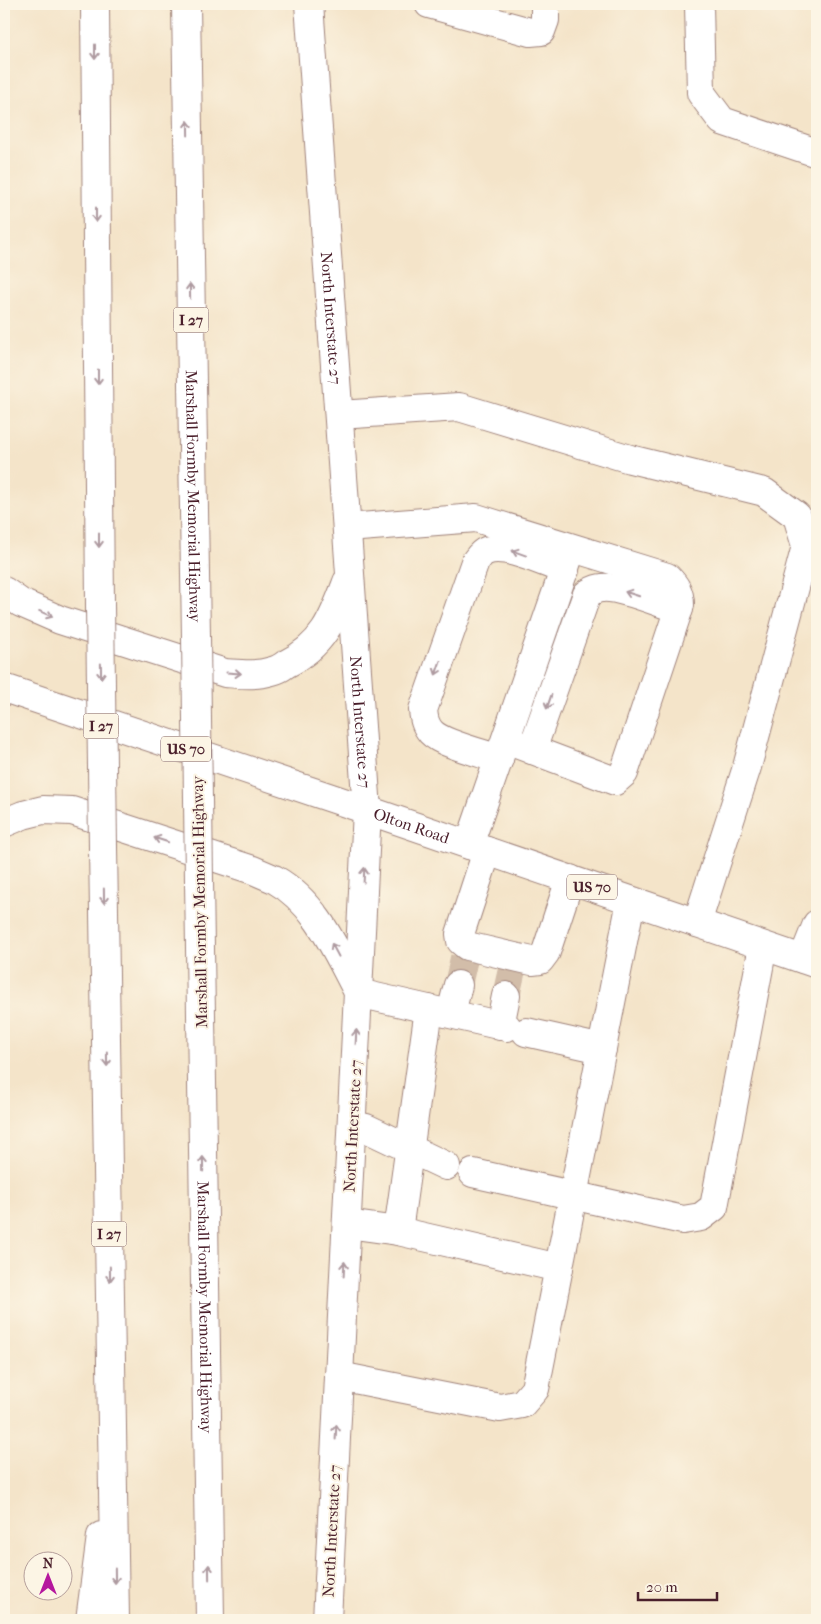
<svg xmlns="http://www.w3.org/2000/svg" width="821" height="1624" viewBox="0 0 821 1624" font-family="'IM FELL French Canon',serif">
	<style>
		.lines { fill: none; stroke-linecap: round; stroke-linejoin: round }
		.minor-tunnel { stroke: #d2bda9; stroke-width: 28; stroke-dasharray: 28 14; stroke-linecap: butt }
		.minor-casing { stroke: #9f827a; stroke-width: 30 }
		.major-casing { stroke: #9f827a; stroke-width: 30 }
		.highway-casing { stroke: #9f827a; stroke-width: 30 }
		.minor { stroke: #fff; stroke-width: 28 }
		.major { stroke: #fff; stroke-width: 28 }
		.highway { stroke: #fff; stroke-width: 28 }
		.highway-bridge-casing { stroke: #9f827a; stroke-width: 30; stroke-linecap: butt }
		.highway-bridge { stroke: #fff; stroke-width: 28 }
		.oneway { stroke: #ae9aa0 }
		.labels { text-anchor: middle; stroke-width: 4; stroke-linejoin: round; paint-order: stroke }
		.shield { fill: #fcf5e5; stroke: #7f5f63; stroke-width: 1 }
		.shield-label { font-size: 15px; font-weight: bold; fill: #4a1f2b }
		.street-label { font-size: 16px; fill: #4a1f2b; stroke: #fcf5e5 }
	</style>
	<rect width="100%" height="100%" fill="#fcf5e5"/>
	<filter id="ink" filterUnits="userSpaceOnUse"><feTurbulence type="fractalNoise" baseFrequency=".02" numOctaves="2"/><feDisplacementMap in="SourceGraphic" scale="10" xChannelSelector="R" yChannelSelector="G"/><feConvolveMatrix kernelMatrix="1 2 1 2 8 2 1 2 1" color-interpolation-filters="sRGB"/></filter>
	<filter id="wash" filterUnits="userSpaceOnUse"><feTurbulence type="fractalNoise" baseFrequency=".0096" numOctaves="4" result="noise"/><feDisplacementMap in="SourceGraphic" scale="20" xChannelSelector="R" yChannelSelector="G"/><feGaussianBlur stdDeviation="1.12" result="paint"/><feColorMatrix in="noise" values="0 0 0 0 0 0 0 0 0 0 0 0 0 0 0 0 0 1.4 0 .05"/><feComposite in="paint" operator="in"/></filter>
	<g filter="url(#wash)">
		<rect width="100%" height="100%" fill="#f4e4c9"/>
	</g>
	<g filter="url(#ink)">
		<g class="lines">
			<!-- minor-tunnel -->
			<g class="minor-tunnel">
				<path d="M458 985 465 954"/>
				<path d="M506 996 513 965"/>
			</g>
			<defs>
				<g id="minor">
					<path d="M429 4 530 32 541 31 545 20V4"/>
					<path d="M699 4 701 93 722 121 817 153"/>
					<path d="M339 415 459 407 630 459 764 492 797 516 806 546 747 767 697 923"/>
					<path d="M347 528 476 518 667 577C675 585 680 592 680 605L624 773 615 781 506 740"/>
					<path d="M532 750 587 594C592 591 596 588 602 588 620 586 659 603 679 609"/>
					<path d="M499 759C482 753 442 744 431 732 425 725 424 719 423 710L475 562C478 558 481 553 486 551 506 543 544 563 565 570"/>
					<path d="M469 845 570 553"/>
					<path d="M487 851 460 934 461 941 467 946 532 961 540 960 546 952 570 879"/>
					<path d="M803 959 817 924"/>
					<path d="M358 993 507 1027"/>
					<path d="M451 1013 458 985"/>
					<path d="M500 1026 506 996"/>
					<path d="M526 1032 602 1049"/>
					<path d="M352 1125 366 1128 446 1166"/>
					<path d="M473 1173 683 1220 701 1217 714 1207 763 946"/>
					<path d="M347 1224 398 1231 429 1009"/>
					<path d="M398 1231 559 1268"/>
					<path d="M339 1376 500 1408 522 1404 535 1389 631 901"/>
				</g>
				<g id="major">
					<path id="s1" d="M309 4 367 810 327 1620"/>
					<path d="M4 591 21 603 60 620 225 673C241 674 257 676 272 671 277 670 282 667 286 664 324 645 333 619 347 582"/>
					<path id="s2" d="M4 688 367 810 817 964"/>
					<path d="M4 823 23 815 43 810 72 811 253 870C260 873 267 876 274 879 317 903 336 951 358 992"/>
				</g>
				<g id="highway">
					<path d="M95 4 100 605"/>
					<path id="s3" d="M186 4 196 637"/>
					<path d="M103 847 115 1620"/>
					<path id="s4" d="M199 881 210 1620"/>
					<path d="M90 1620 101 1536"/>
				</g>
			</defs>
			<!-- minor casing -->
			<use href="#minor" class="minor-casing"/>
			<!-- major casing -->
			<use href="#major" class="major-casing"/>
			<!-- highway casing -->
			<use href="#highway" class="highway-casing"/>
			<!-- minor -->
			<use href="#minor" class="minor"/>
			<!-- major -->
			<use href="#major" class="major"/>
			<!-- highway -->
			<use href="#highway" class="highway"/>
			<defs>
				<g id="highway-bridge">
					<path d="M100 605 103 847"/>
					<path d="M196 637 199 881"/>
				</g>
			</defs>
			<!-- highway-bridge casing -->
			<use href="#highway-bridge" class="highway-bridge-casing"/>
			<!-- highway-bridge -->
			<use href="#highway-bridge" class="highway-bridge"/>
		</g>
		<!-- one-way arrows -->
		<defs><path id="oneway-shaft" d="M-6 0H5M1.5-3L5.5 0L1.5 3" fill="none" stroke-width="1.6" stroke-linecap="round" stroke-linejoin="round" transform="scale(1.25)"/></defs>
		<g class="oneway">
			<use href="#oneway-shaft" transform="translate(95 52) rotate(90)"/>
			<use href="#oneway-shaft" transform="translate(188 128) rotate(-91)"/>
			<use href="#oneway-shaft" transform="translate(96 215) rotate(90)"/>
			<use href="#oneway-shaft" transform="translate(190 291) rotate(-91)"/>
			<use href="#oneway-shaft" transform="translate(98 377) rotate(90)"/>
			<use href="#oneway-shaft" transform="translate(99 540) rotate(90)"/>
			<use href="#oneway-shaft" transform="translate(519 553) rotate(-160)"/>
			<use href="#oneway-shaft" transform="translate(632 594) rotate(-162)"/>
			<use href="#oneway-shaft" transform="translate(46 614) rotate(24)"/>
			<use href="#oneway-shaft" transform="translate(438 668) rotate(109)"/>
			<use href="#oneway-shaft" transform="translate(101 671) rotate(89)"/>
			<use href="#oneway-shaft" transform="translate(234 673) rotate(4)"/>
			<use href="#oneway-shaft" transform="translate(549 702) rotate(109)"/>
			<use href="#oneway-shaft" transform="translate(161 840) rotate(-162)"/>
			<use href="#oneway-shaft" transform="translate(364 875) rotate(-87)"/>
			<use href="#oneway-shaft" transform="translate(104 896) rotate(89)"/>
			<use href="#oneway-shaft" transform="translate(335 950) rotate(-118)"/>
			<use href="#oneway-shaft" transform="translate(356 1037) rotate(-87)"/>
			<use href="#oneway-shaft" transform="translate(107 1059) rotate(89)"/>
			<use href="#oneway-shaft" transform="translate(203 1164) rotate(-91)"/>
			<use href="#oneway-shaft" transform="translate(344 1269) rotate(-87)"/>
			<use href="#oneway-shaft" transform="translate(110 1274) rotate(89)"/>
			<use href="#oneway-shaft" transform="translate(336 1432) rotate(-87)"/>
			<use href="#oneway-shaft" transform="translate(209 1572) rotate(-91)"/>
			<use href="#oneway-shaft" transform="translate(115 1576) rotate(89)"/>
		</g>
	</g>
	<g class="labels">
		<!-- shield labels -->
		<g class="shield">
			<rect x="173.5" y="307.5" width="35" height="25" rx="4"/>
			<rect x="83.5" y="713.5" width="35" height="25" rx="4"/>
			<rect x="161" y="736.5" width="50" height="25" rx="4"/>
			<rect x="567" y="874.5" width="50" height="25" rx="4"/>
			<rect x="91.5" y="1221.5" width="35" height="25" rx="4"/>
		</g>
		<g class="shield-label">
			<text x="191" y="325">I 27</text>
			<text x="101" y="731">I 27</text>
			<text x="186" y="754">US 70</text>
			<text x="592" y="892">US 70</text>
			<text x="109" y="1239">I 27</text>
		</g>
		<!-- street labels -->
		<g class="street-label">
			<text dy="6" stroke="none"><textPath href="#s1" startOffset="315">North Interstate 27</textPath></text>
			<text dy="6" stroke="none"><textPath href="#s3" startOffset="492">Marshall Formby Memorial Highway</textPath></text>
			<text dy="6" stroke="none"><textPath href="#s1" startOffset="720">North Interstate 27</textPath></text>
			<text dy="6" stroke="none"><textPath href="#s2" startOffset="430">Olton Road</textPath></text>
			<text transform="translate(199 902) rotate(-91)" y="6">Marshall Formby Memorial Highway</text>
			<text transform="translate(352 1126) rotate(-87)" y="6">North Interstate 27</text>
			<text dy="6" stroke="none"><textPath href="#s4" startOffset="426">Marshall Formby Memorial Highway</textPath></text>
			<text transform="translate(331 1531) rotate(-87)" y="6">North Interstate 27</text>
		</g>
	</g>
	<!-- margin -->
	<rect width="821" height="1624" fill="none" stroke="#fcf5e5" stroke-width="20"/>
	<!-- north arrow -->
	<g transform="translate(48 1576)"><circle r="24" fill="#fcf5e5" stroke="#b59f9b"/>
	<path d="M0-4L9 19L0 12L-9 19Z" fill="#b5179e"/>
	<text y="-8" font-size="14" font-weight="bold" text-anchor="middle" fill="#4a1f2b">N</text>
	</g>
	<!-- scale -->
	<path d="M638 1592v8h79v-8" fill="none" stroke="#4a1f2b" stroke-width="2.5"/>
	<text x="646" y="1592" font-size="15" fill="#4a1f2b" stroke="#fcf5e5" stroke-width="4" paint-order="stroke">20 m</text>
</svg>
